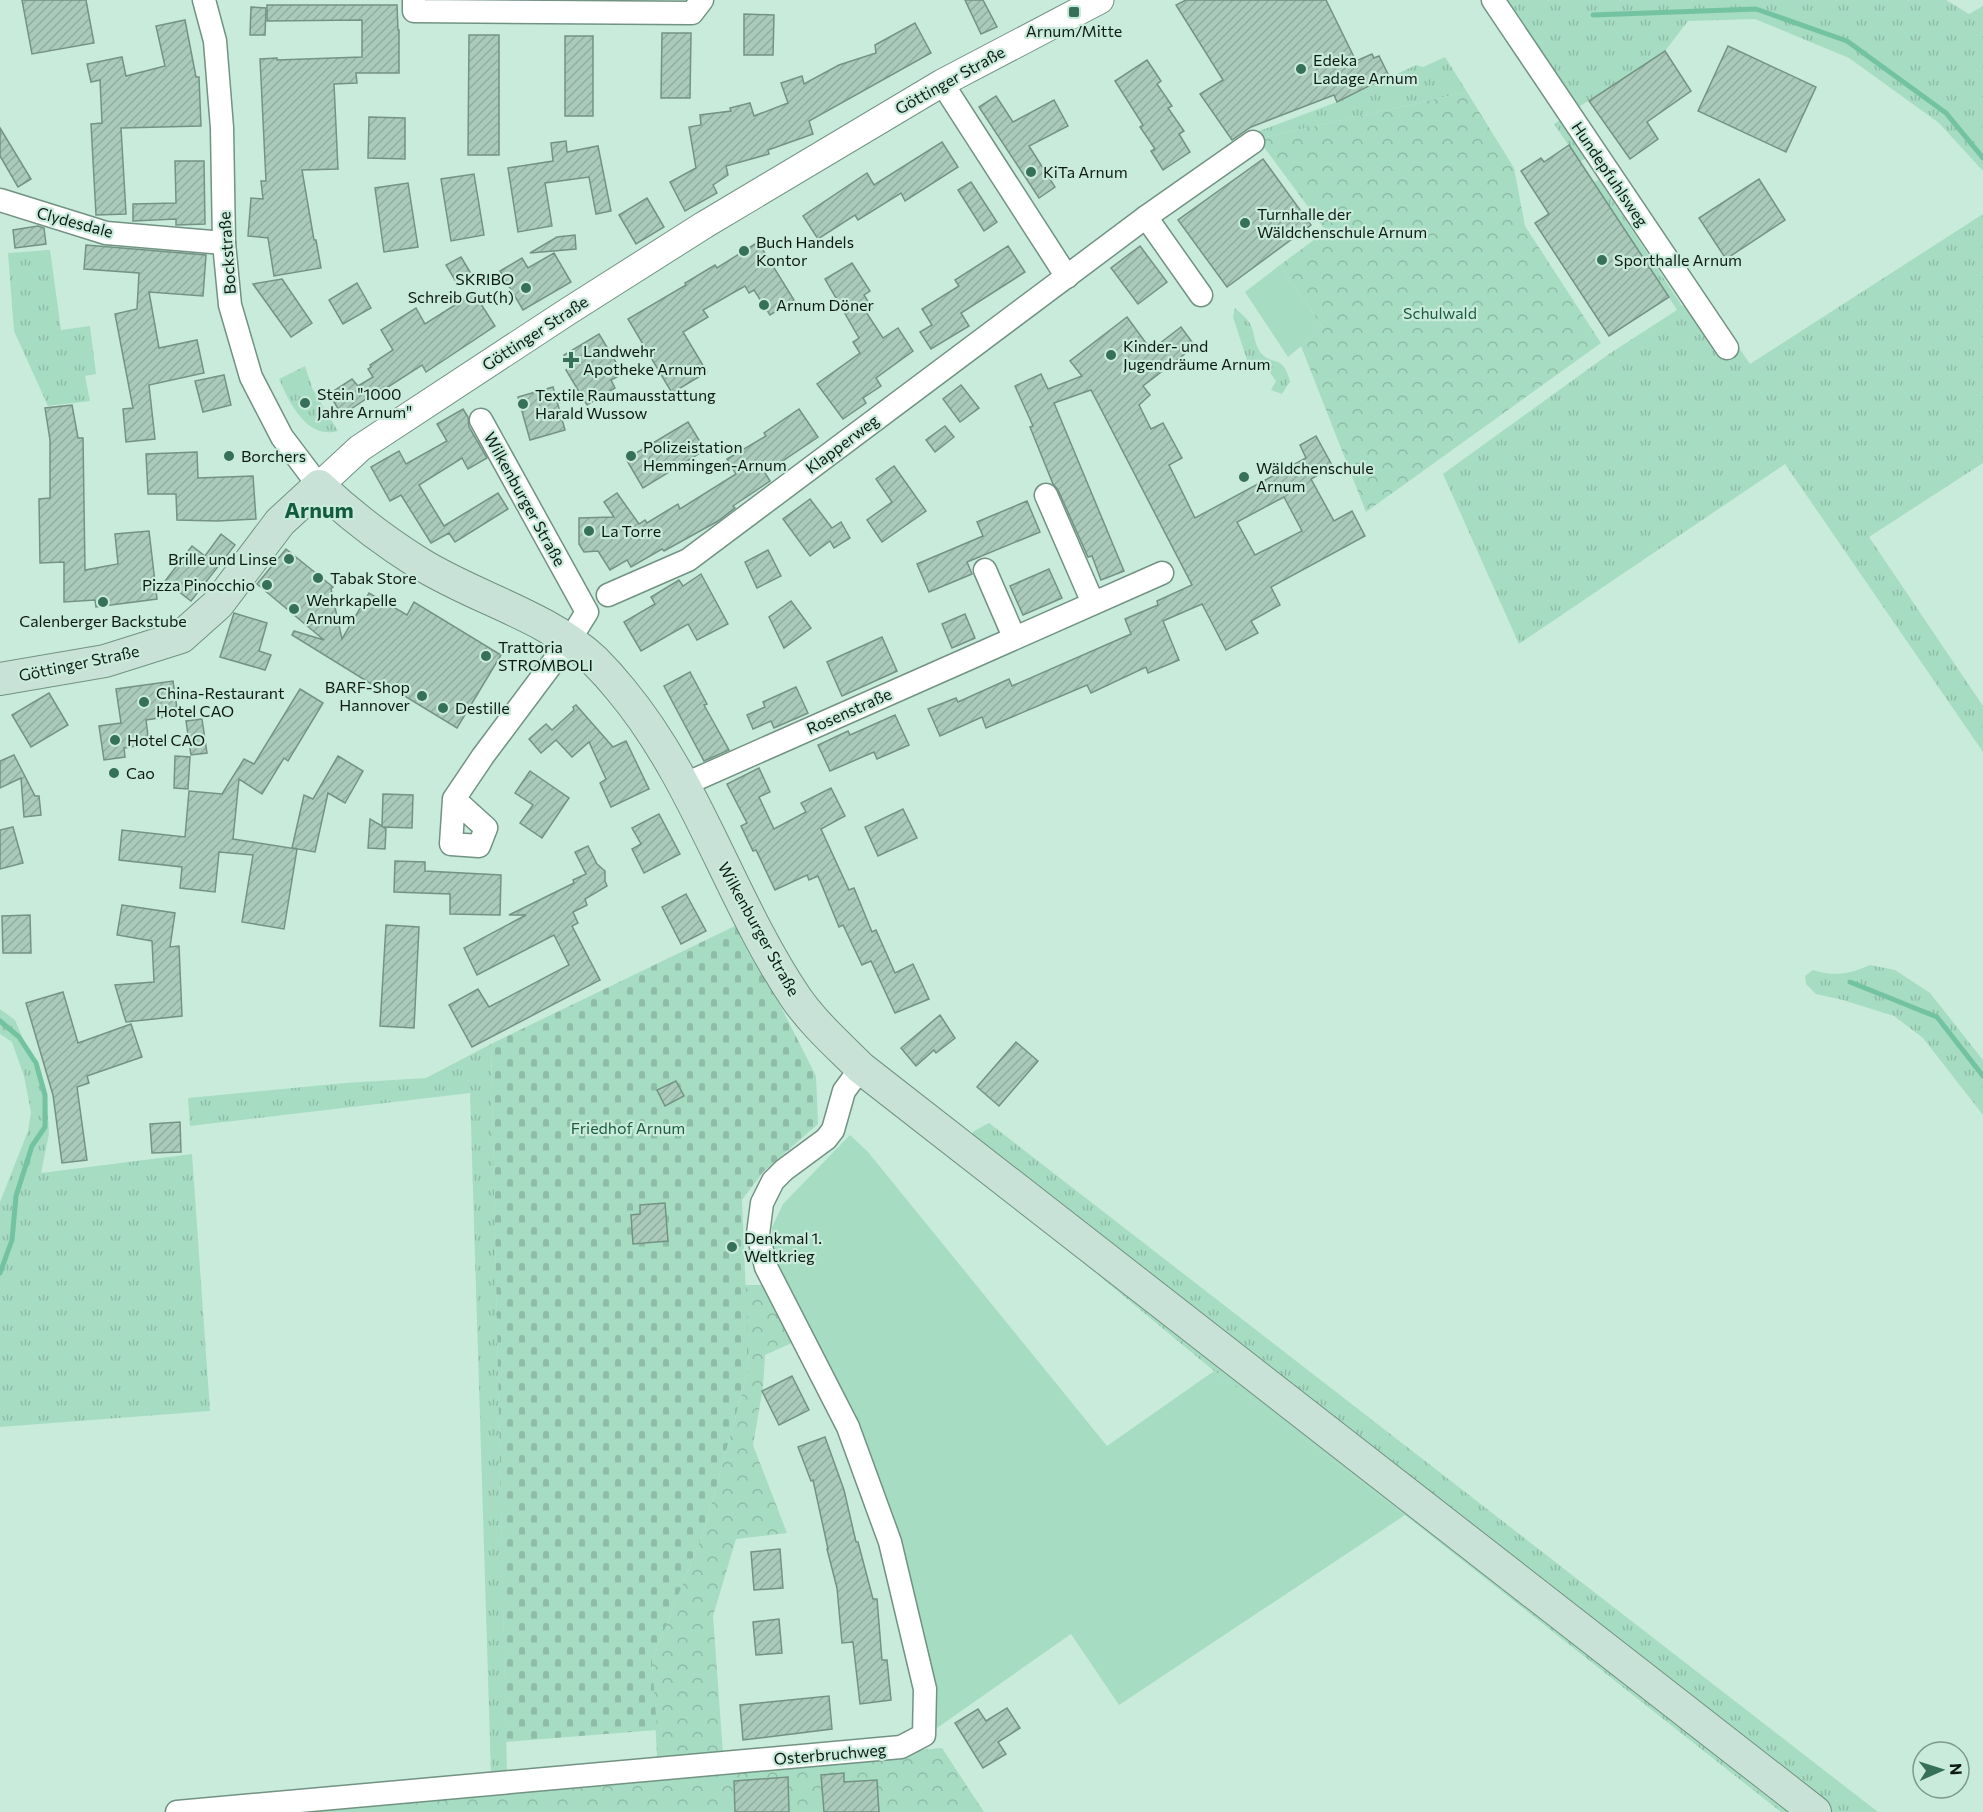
<svg xmlns="http://www.w3.org/2000/svg" width="1983" height="1812" viewBox="0 0 1983 1812" font-family="Commissioner,sans-serif">
	<style>
		.grass { fill: url(#grass-tufts) }
		.forest { fill: url(#forest-crowns) }
		.cemetery { fill: url(#cemetery-stones) }
		.garden { fill: #a6dcc2 }
		.lines { fill: none; stroke-linecap: round; stroke-linejoin: round }
		.stream { stroke: #74c3a0; stroke-width: 5 }
		.building { fill: url(#building-hatch); stroke: #749384; stroke-width: 1.5; fill-rule: evenodd }
		.minor-casing { stroke: #729282; stroke-width: 25 }
		.tertiary-casing { stroke: #729282; stroke-width: 29 }
		.secondary-casing { stroke: #729282; stroke-width: 34 }
		.minor { stroke: #fff; stroke-width: 22 }
		.tertiary { stroke: #fff; stroke-width: 27 }
		.secondary { stroke: #c9e2d8; stroke-width: 32 }
		.poi-dot { fill: #377058; stroke: #c9ebdb; stroke-width: 2 }
		.labels { text-anchor: middle; stroke-width: 4.5; stroke-linejoin: round; paint-order: stroke }
		.poi-label { font-size: 16px; fill: #0e1b15; stroke: #c9ebdb; text-anchor: start }
		.street-label { font-size: 16px; fill: #0e1b15; stroke: #c9ebdb }
		.park-label { font-size: 16px; fill: #1e5b43; stroke: #c9ebdb }
		.district-label { font-size: 22px; font-weight: bold; fill: #145a41; stroke: #c9ebdb }
	</style>
	<defs>
		<pattern id="grass-tufts" width="24" height="20" patternUnits="userSpaceOnUse" patternTransform="scale(1.5)"><rect width="24" height="20" fill="#a6dcc2"/><path d="M3 7l-1-3M5 7V3M7 7l1-3M15 17l-1-3M17 17v-4M19 17l1-3" fill="none" stroke="#8ebca6"/></pattern>
		<pattern id="forest-crowns" width="20" height="18" patternUnits="userSpaceOnUse" patternTransform="scale(1.5)"><rect width="20" height="18" fill="#a6dcc2"/><path d="M2 6a3 3 0 1 1 6 0M12 15a3 3 0 1 1 6 0" fill="none" stroke="#8ebca6"/></pattern>
		<pattern id="cemetery-stones" width="16" height="16" patternUnits="userSpaceOnUse" patternTransform="scale(1.5)"><rect width="16" height="16" fill="#a6dcc2"/><path d="M2 7V4a2 2 0 0 1 4 0v3zM10 15v-3a2 2 0 0 1 4 0v3z" fill="#8ebca6"/></pattern>
		<pattern id="building-hatch" width="6" height="6" patternUnits="userSpaceOnUse" patternTransform="scale(1.5)"><rect width="6" height="6" fill="#aacbbb"/><path d="M-1 1l2-2M0 6l6-6M5 7l2-2" fill="none" stroke="#91aea0"/></pattern>
	</defs>
	<rect width="100%" height="100%" fill="#c9ebdb"/>
	<!-- grass -->
	<g class="grass">
		<path d="M1503 0H1946L1969 14 1983 6V171L1939 123 1849 58 1755 19 1688 21 1665 51 1577 108Z"/>
		<path d="M1445 57 1467 92 1258 139 1248 131H1259L1337 102 1416 65 1423 67Z"/>
		<path d="M1560 120 1586 158 1580 162 1554 124Z"/>
		<path d="M1599 180 1682 306 1702 294 1750 364 1983 214V463L1869 537 1983 706V752L1785 464 1519 644 1443 474 1609 354 1677 310 1594 182Z"/>
		<path d="M50 250 61 330 90 326 96 374 85 376 90 401 48 406 14 331 8 253Z"/>
		<path d="M1235 308C1239 312 1246 317 1249 322 1255 330 1253 343 1261 353 1273 367 1282 353 1290 381L1282 394 1271 390 1276 381 1268 370 1255 369 1248 363 1233 317Z"/>
		<path d="M305 366 313 390 338 431C307 440 289 402 279 379Z"/>
		<path d="M1870 965 1895 970 1930 993 1983 1060V1115L1923 1038 1894 1016 1843 1000 1816 994 1806 984 1805 976 1813 970C1836 977 1849 974 1870 965Z"/>
		<path d="M0 1009 15 1020 47 1096 49 1134 41 1173 192 1154 210 1411 0 1427V1202L28 1131 31 1112 24 1076 12 1042 0 1034Z"/>
		<path d="M491 1044 507 1774 491 1775 470 1093 190 1126 188 1098 345 1083 426 1078Z"/>
		<path d="M989 1123 1878 1812H1781L1405 1515 1214 1371 956 1157 974 1131Z"/>
	</g>
	<!-- forest -->
	<g class="forest">
		<path d="M1467 92 1514 168 1525 226 1601 343 1366 512 1301 346 1323 328 1280 265 1326 231 1258 139Z"/>
		<path d="M744 1285H766L794 1342 765 1355 763 1387 753 1445 787 1533 736 1539 713 1616 724 1768 942 1748 984 1812H277L658 1775 652 1661 705 1528 749 1367Z"/>
	</g>
	<!-- cemetery -->
	<path class="cemetery" d="M739 924 816 1076 818 1124 763 1172 742 1200 749 1367 705 1528 652 1661 657 1730 506 1742 491 1044Z"/>
	<!-- garden -->
	<g class="garden">
		<path d="M1280 265 1323 328 1288 357 1245 292Z"/>
		<path d="M850 1135 868 1152 1107 1446 1214 1371 1405 1515 1119 1705 1071 1634 937 1728 932 1687 919 1626 772 1254V1227L783 1204Z"/>
	</g>
	<g class="lines">
		<!-- stream -->
		<g class="stream">
			<path d="M1593 15 1756 9 1847 41 1946 113 1983 158"/>
			<path d="M1850 982 1937 1017 1983 1076"/>
			<path d="M0 1021 19 1037 36 1063 45 1095V1127L32 1146 16 1196 12 1240 0 1273"/>
		</g>
	</g>
	<!-- building -->
	<g class="building">
		<path d="M22 0H86L94 43 32 54Z"/>
		<path d="M965 0H983L997 27 981 34Z"/>
		<path d="M1186 0H1326L1356 61 1372 54 1374 58 1379 56 1389 76 1337 102 1334 95 1251 127 1232 140 1200 94 1223 80 1176 5Z"/>
		<path d="M267 5H397L398 30H399V73H356L357 83 334 84 338 169 302 170 314 240H316L321 268 274 276 268 238 248 236 251 198 263 199 261 181H266L260 59 277 58V60L362 57V20L267 21Z"/>
		<path d="M251 7 266 8 265 35H250Z"/>
		<path d="M744 14 774 15 773 55H744Z"/>
		<path d="M185 20 196 77H199L201 126 121 128 126 214 96 215 91 124 102 123 100 80 91 82 87 64 122 57 126 76 165 66 156 26Z"/>
		<path d="M915 23 931 53 809 121 813 134 768 150 769 154 726 166 728 175 713 185 717 193 685 211 670 182 696 168 689 127 701 125 700 115 731 111 730 108 750 103 754 116 788 103 781 83 802 76 804 84 839 65 876 53 875 45Z"/>
		<path d="M662 33H691L690 98H661Z"/>
		<path d="M469 35H499V155H468Z"/>
		<rect x="565" y="36" width="28" height="80"/>
		<path d="M1728 46 1816 87 1786 152 1698 111Z"/>
		<path d="M1665 51 1691 91 1647 122 1658 139 1630 159 1589 101Z"/>
		<path d="M1147 60 1161 81 1157 84 1172 106 1168 108 1184 131 1179 134 1190 152 1163 170 1151 151 1155 149 1140 127 1143 125 1115 81Z"/>
		<path d="M996 96 1013 122 1054 100 1068 126 1029 146 1055 187 1039 198 979 107Z"/>
		<path d="M369 117 405 118V159L368 158Z"/>
		<path d="M0 128 31 179 18 187 0 156Z"/>
		<path d="M566 141 567 152 598 146 611 211 596 214 589 177 545 183 552 226 518 232 508 168 553 161 551 143Z"/>
		<path d="M942 142 958 167 905 201 901 193 858 220 855 215 818 239 803 216 867 173 874 185Z"/>
		<path d="M1569 145 1669 297 1609 336 1535 223 1549 214 1521 171 1541 158 1544 162Z"/>
		<path d="M1263 159 1311 225 1227 287 1178 220Z"/>
		<path d="M175 161H204L205 224 176 225V219L133 221V204L176 203Z"/>
		<path d="M474 174 484 235 451 241 441 179Z"/>
		<path d="M1759 179 1785 220 1726 259 1699 218Z"/>
		<path d="M971 182 997 222 984 231 958 190Z"/>
		<path d="M408 183 418 247 384 252 375 188Z"/>
		<path d="M647 198 664 227 636 244 619 215Z"/>
		<path d="M38 226 44 228 46 244 15 248 13 230Z"/>
		<path d="M575 235 576 249 530 253 557 237Z"/>
		<path d="M758 242 794 300 770 315 754 290 749 293 745 286 703 310 708 317 683 332 707 372 672 393 628 319 686 285 685 283 715 265 717 268Z"/>
		<path d="M86 245 206 255 203 296 149 292 159 348 197 340 204 373 149 385 155 439 126 442 123 409 133 408 115 314 137 309 139 273 84 269Z"/>
		<path d="M1008 246 1025 272 961 313 969 326 931 349 920 332 932 325 922 309 959 286 955 280Z"/>
		<path d="M1140 246 1167 282 1138 304 1111 268Z"/>
		<path d="M554 253 571 282 523 310 500 271 522 258 528 268Z"/>
		<path d="M461 257 470 272 455 280 446 265Z"/>
		<path d="M852 263 870 291 864 295 872 308 866 312 883 338 898 328 913 351 876 378 881 386 863 398 866 403 843 419 817 384 860 353 853 342 859 338 825 279Z"/>
		<path d="M282 279 312 323 291 337 253 284Z"/>
		<path d="M357 283 371 308 343 324 329 300Z"/>
		<path d="M474 293 495 326 426 372 422 365 385 389 384 387 342 415 329 394 352 379 358 386 373 377 368 369 371 367 370 365 393 350 381 330 416 308 425 324Z"/>
		<path d="M1127 317 1151 350 1181 327 1195 346 1143 386 1150 395 1139 405 1151 429 1163 423 1182 458 1169 465 1195 518 1306 458 1300 445 1316 436 1333 467 1311 479 1334 521 1352 511 1365 536 1271 587 1280 605 1251 621 1258 633 1226 650 1202 604 1163 621 1179 660 1148 673 1146 667 1091 693 1087 685 986 728 982 717 940 736 928 709 956 698 958 702 1009 679 1012 686 1131 634 1125 619 1158 605 1157 601 1192 585 1091 390 1054 403 1124 571 1101 580 1092 556 1088 557 1058 490 1053 484 1030 427 1033 426 1015 386 1041 374 1048 389 1082 376 1070 361ZM1284 497 1302 531 1255 555 1237 522Z"/>
		<path d="M599 334 623 374 611 380 615 388 587 405 566 370 571 367 564 355Z"/>
		<path d="M224 375 231 405 203 412 195 381Z"/>
		<path d="M961 385 979 408 960 422 943 399Z"/>
		<path d="M553 387 565 430 530 440 518 397Z"/>
		<path d="M72 405 78 438H83L85 570 118 564 115 534 149 531 157 599 96 607 95 600 64 602V562L40 563 39 499 50 498V440L45 408Z"/>
		<path d="M463 409 468 417 469 427 487 458 468 469 462 458 419 485 444 526 498 493 508 509 455 542 449 533 431 543 401 495 390 501 371 467 399 451 406 464 447 441 437 424Z"/>
		<path d="M799 409 818 437 765 473 770 481 733 506 735 508 718 521 664 551 662 549 631 567 627 560 610 570 598 551 584 552 579 544V518L614 517 604 502 617 493 639 524 645 520 647 523 678 504 680 509 736 474 727 459 766 436 764 433Z"/>
		<path d="M688 422 705 450 643 488 626 459Z"/>
		<path d="M945 426 954 437 935 452 926 440Z"/>
		<path d="M197 452 198 478 253 476 256 519 217 521 177 520 176 494H148L146 454Z"/>
		<path d="M894 466 926 511 882 542 867 520 892 502 876 479Z"/>
		<path d="M810 499 832 528 841 522 850 538 834 548 830 541 810 556 783 519Z"/>
		<path d="M1027 501 1040 532 967 562 972 574 929 592 917 564 983 536 977 522Z"/>
		<path d="M221 534 235 545 191 601 165 581 192 546 205 556Z"/>
		<path d="M286 549 333 587 331 589 342 639 369 593 407 615 414 602 501 655 457 728 385 684 381 690 292 635 294 631 324 640 257 584Z"/>
		<path d="M768 550 781 576 757 588 745 562Z"/>
		<path d="M1049 569 1062 598 1023 615 1010 586Z"/>
		<path d="M701 574 728 624 697 640 688 624 641 651 624 622 655 604 651 597 679 580 683 586Z"/>
		<path d="M791 601 811 628 784 648 769 617Z"/>
		<path d="M234 613 267 623 259 651 271 655 265 670 220 657Z"/>
		<path d="M965 614 975 638 952 648 942 624Z"/>
		<path d="M882 637 897 671 842 696 827 662Z"/>
		<path d="M690 672 707 704 704 705 729 750 704 761 664 686Z"/>
		<path d="M173 681 178 715 146 720 149 744 124 748 125 757 104 760 99 726 121 723 116 689Z"/>
		<path d="M796 687 808 713 774 728 771 721 753 729 747 715 765 707 763 702Z"/>
		<path d="M300 689 323 703 288 761 284 758 262 794 239 779 233 839 297 849 284 929 242 922 253 855 219 852 215 892 180 888 182 867 119 860 122 830 185 837 189 791 222 794 244 759 254 764Z"/>
		<path d="M49 693 68 725 31 747 12 715Z"/>
		<path d="M576 705 613 747 626 741 649 789 611 807 600 783 606 779 589 742 572 757 556 740 541 753 529 739 546 724 552 730 574 710 573 707Z"/>
		<path d="M895 715 909 745 877 759 874 752 830 771 818 745 848 731 850 735Z"/>
		<path d="M202 719 207 753 191 755 186 721Z"/>
		<path d="M14 755 35 796H39L41 815 24 817 21 778 0 788V761Z"/>
		<path d="M175 756 190 757 188 789 174 788Z"/>
		<path d="M338 756 363 771 345 803 328 793 315 852 292 848 304 795 313 799Z"/>
		<path d="M759 768 770 792 759 797 774 829 806 812 801 803 831 788 845 816 821 829 849 890 854 888 872 932 876 930 895 973 913 964 929 999 895 1013 871 961 862 965 843 925 839 927 818 876 809 880 807 875 775 890 756 850 753 851 741 826 747 823 727 784Z"/>
		<path d="M530 771 569 798 542 838 520 823 533 805 515 793Z"/>
		<path d="M383 794 413 795 412 828 383 827 386 829 385 849 368 848 370 819 382 826Z"/>
		<path d="M903 809 917 838 878 856 865 827Z"/>
		<path d="M659 814 680 854 644 873 632 849 641 844 632 828Z"/>
		<path d="M13 827 23 863 0 869V830Z"/>
		<path d="M588 846 597 864 605 871V881L607 886 585 899 587 905 573 912 578 923 572 926 600 980 472 1047 449 1005 478 989 489 1007 569 965 554 935 477 975 464 948 526 915H509L574 883 573 880 586 874 575 852Z"/>
		<path d="M395 861 425 862V871L501 875 500 915 450 914V894L394 892Z"/>
		<path d="M686 894 706 931 681 944 662 907Z"/>
		<path d="M122 905 175 913 170 947 179 946 182 1016 126 1022 115 985 154 982 152 941 117 935Z"/>
		<path d="M30 915 31 953H3L2 916Z"/>
		<path d="M386 925 419 927 414 1028 380 1026Z"/>
		<path d="M63 992 78 1043 131 1024 142 1057 87 1076 89 1083 77 1087 87 1160 62 1163 53 1095 26 1003Z"/>
		<path d="M940 1015 955 1038 936 1053 934 1050 916 1066 901 1048Z"/>
		<path d="M1016 1042 1038 1061 999 1106 977 1087Z"/>
		<path d="M676 1081 684 1096 665 1106 657 1090Z"/>
		<path d="M180 1122 181 1152 152 1153 150 1124Z"/>
		<path d="M665 1203 668 1241 633 1244 631 1215 640 1214V1205Z"/>
		<path d="M792 1376 809 1410 779 1425 762 1391Z"/>
		<path d="M825 1437 844 1490 856 1542H858L873 1599H877L882 1660H887L891 1700 860 1704 853 1642 842 1643 837 1588 827 1549H828L813 1480 811 1481 798 1447Z"/>
		<path d="M780 1549 783 1588 754 1590 751 1552Z"/>
		<path d="M779 1619 782 1653 756 1655 753 1622Z"/>
		<path d="M829 1696 832 1729 743 1740 740 1705Z"/>
		<path d="M1007 1708 1020 1728 998 1742 1006 1754 983 1768 955 1723 978 1709 986 1721Z"/>
		<path d="M844 1773V1782L877 1780 879 1812H824L821 1775Z"/>
		<path d="M788 1777 789 1812H735L734 1781Z"/>
	</g>
	<g class="lines">
		<defs>
			<g id="minor">
				<path d="M204 0 215 41 222 128 224 243 230 305 251 377 282 437 319 486"/>
				<path d="M414 0V11L692 13 702 0"/>
				<path d="M1493 0 1727 348"/>
				<path d="M942 83 1067 277"/>
				<path d="M0 200 106 233 224 243"/>
				<path d="M1146 217 1201 295"/>
				<path d="M1046 495 1093 603"/>
				<path d="M985 570 1014 637"/>
				<path d="M608 595 688 560 1146 217 1253 142"/>
				<path d="M683 785 1162 573"/>
				<path d="M454 799 486 828 479 846 451 844 454 799 483 756 569 641 587 612 481 420"/>
				<path d="M177 1812 901 1747 924 1735 925 1689 890 1542 848 1427 766 1267 758 1234 762 1203 773 1181 784 1170 826 1139 833 1130 844 1091 861 1068"/>
			</g>
			<path id="tertiary" d="M319 486 360 448 567 312 704 225 942 83 1100 0"/>
			<path id="secondary" d="M0 679 105 661 181 637 218 604 280 522 319 486C349 514 384 541 419 563 475 598 545 615 594 660 603 669 613 680 621 690 697 781 730 900 796 998 814 1024 838 1045 861 1068L1815 1812"/>
		</defs>
		<!-- minor casing -->
		<use href="#minor" class="minor-casing"/>
		<!-- tertiary casing -->
		<use href="#tertiary" class="tertiary-casing"/>
		<!-- secondary casing -->
		<use href="#secondary" class="secondary-casing"/>
		<!-- minor -->
		<use href="#minor" class="minor"/>
		<!-- tertiary -->
		<use href="#tertiary" class="tertiary"/>
		<!-- secondary -->
		<use href="#secondary" class="secondary"/>
	</g>
	<!-- markers -->
	<g class="poi-dot">
		<rect x="1068" y="6" width="12" height="12" rx="3"/>
		<circle cx="1301" cy="69" r="6"/>
		<circle cx="1031" cy="172" r="6"/>
		<circle cx="1245" cy="223" r="6"/>
		<circle cx="744" cy="251" r="6"/>
		<circle cx="1602" cy="260" r="6"/>
		<circle cx="526" cy="288" r="6"/>
		<circle cx="764" cy="305" r="6"/>
		<circle cx="1111" cy="355" r="6"/>
		<path d="M568 351h6v6h6v6h-6v6h-6v-6h-6v-6h6z"/>
		<circle cx="305" cy="403" r="6"/>
		<circle cx="523" cy="404" r="6"/>
		<circle cx="229" cy="456" r="6"/>
		<circle cx="631" cy="456" r="6"/>
		<circle cx="1244" cy="477" r="6"/>
		<circle cx="589" cy="531" r="6"/>
		<circle cx="289" cy="559" r="6"/>
		<circle cx="318" cy="578" r="6"/>
		<circle cx="267" cy="585" r="6"/>
		<circle cx="103" cy="602" r="6"/>
		<circle cx="294" cy="609" r="6"/>
		<circle cx="486" cy="656" r="6"/>
		<circle cx="422" cy="696" r="6"/>
		<circle cx="144" cy="702" r="6"/>
		<circle cx="443" cy="708" r="6"/>
		<circle cx="115" cy="740" r="6"/>
		<circle cx="114" cy="773" r="6"/>
		<circle cx="732" cy="1247" r="6"/>
	</g>
	<g class="labels">
		<!-- poi labels -->
		<g class="poi-label">
			<text x="1074" y="37" text-anchor="middle">Arnum/Mitte</text>
			<text x="1313" y="66">Edeka<tspan x="1313" dy="18">Ladage Arnum</tspan></text>
			<text x="1043" y="178">KiTa Arnum</text>
			<text x="1257" y="220">Turnhalle der<tspan x="1257" dy="18">Wäldchenschule Arnum</tspan></text>
			<text x="756" y="248">Buch Handels<tspan x="756" dy="18">Kontor</tspan></text>
			<text x="1614" y="266">Sporthalle Arnum</text>
			<text x="514" y="285" text-anchor="end">SKRIBO<tspan x="514" dy="18">Schreib Gut(h)</tspan></text>
			<text x="776" y="311">Arnum Döner</text>
			<text x="1123" y="352">Kinder- und<tspan x="1123" dy="18">Jugendräume Arnum</tspan></text>
			<text x="583" y="357">Landwehr<tspan x="583" dy="18">Apotheke Arnum</tspan></text>
			<text x="317" y="400">Stein "1000<tspan x="317" dy="18">Jahre Arnum"</tspan></text>
			<text x="535" y="401">Textile Raumausstattung<tspan x="535" dy="18">Harald Wussow</tspan></text>
			<text x="643" y="453">Polizeistation<tspan x="643" dy="18">Hemmingen-Arnum</tspan></text>
			<text x="241" y="462">Borchers</text>
			<text x="1256" y="474">Wäldchenschule<tspan x="1256" dy="18">Arnum</tspan></text>
			<text x="601" y="537">La Torre</text>
			<text x="277" y="565" text-anchor="end">Brille und Linse</text>
			<text x="330" y="584">Tabak Store</text>
			<text x="255" y="591" text-anchor="end">Pizza Pinocchio</text>
			<text x="306" y="606">Wehrkapelle<tspan x="306" dy="18">Arnum</tspan></text>
			<text x="103" y="627" text-anchor="middle">Calenberger Backstube</text>
			<text x="498" y="653">Trattoria<tspan x="498" dy="18">STROMBOLI</tspan></text>
			<text x="410" y="693" text-anchor="end">BARF-Shop<tspan x="410" dy="18">Hannover</tspan></text>
			<text x="156" y="699">China-Restaurant<tspan x="156" dy="18">Hotel CAO</tspan></text>
			<text x="455" y="714">Destille</text>
			<text x="127" y="746">Hotel CAO</text>
			<text x="126" y="779">Cao</text>
			<text x="744" y="1244">Denkmal 1.<tspan x="744" dy="18">Weltkrieg</tspan></text>
		</g>
		<!-- street labels -->
		<g class="street-label">
			<text transform="translate(950 80) rotate(-29)" y="6">Göttinger Straße</text>
			<text transform="translate(1610 174) rotate(56)" y="6">Hundepfuhlsweg</text>
			<text transform="translate(75 222) rotate(15)" y="6">Clydesdale</text>
			<text transform="translate(227 253) rotate(-94)" y="6">Bockstraße</text>
			<text transform="translate(535 333) rotate(-33)" y="6">Göttinger Straße</text>
			<text transform="translate(842 444) rotate(-37)" y="6">Klapperweg</text>
			<text transform="translate(525 499) rotate(61)" y="6">Wilkenburger Straße</text>
			<text transform="translate(79 663) rotate(-12)" y="6">Göttinger Straße</text>
			<text transform="translate(849 711) rotate(-24)" y="6">Rosenstraße</text>
			<text transform="translate(759 929) rotate(61)" y="6">Wilkenburger Straße</text>
			<text transform="translate(830 1754) rotate(-5)" y="6">Osterbruchweg</text>
		</g>
		<!-- park labels -->
		<g class="park-label">
			<text x="1440" y="319">Schulwald</text>
			<text x="628" y="1134">Friedhof Arnum</text>
		</g>
		<!-- district labels -->
		<g class="district-label">
			<text x="319" y="518">Arnum</text>
		</g>
	</g>
	<!-- north arrow -->
	<g transform="translate(1941 1770) rotate(87)"><circle r="28" fill="#c9ebdb" stroke="#7e988c" stroke-width="1.5"/>
	<path d="M0-4.5L10 22L0 15L-10 22Z" fill="#377058"/>
	<text y="-9" font-size="16" font-weight="bold" text-anchor="middle" fill="#0e1b15">N</text>
	</g>
</svg>
